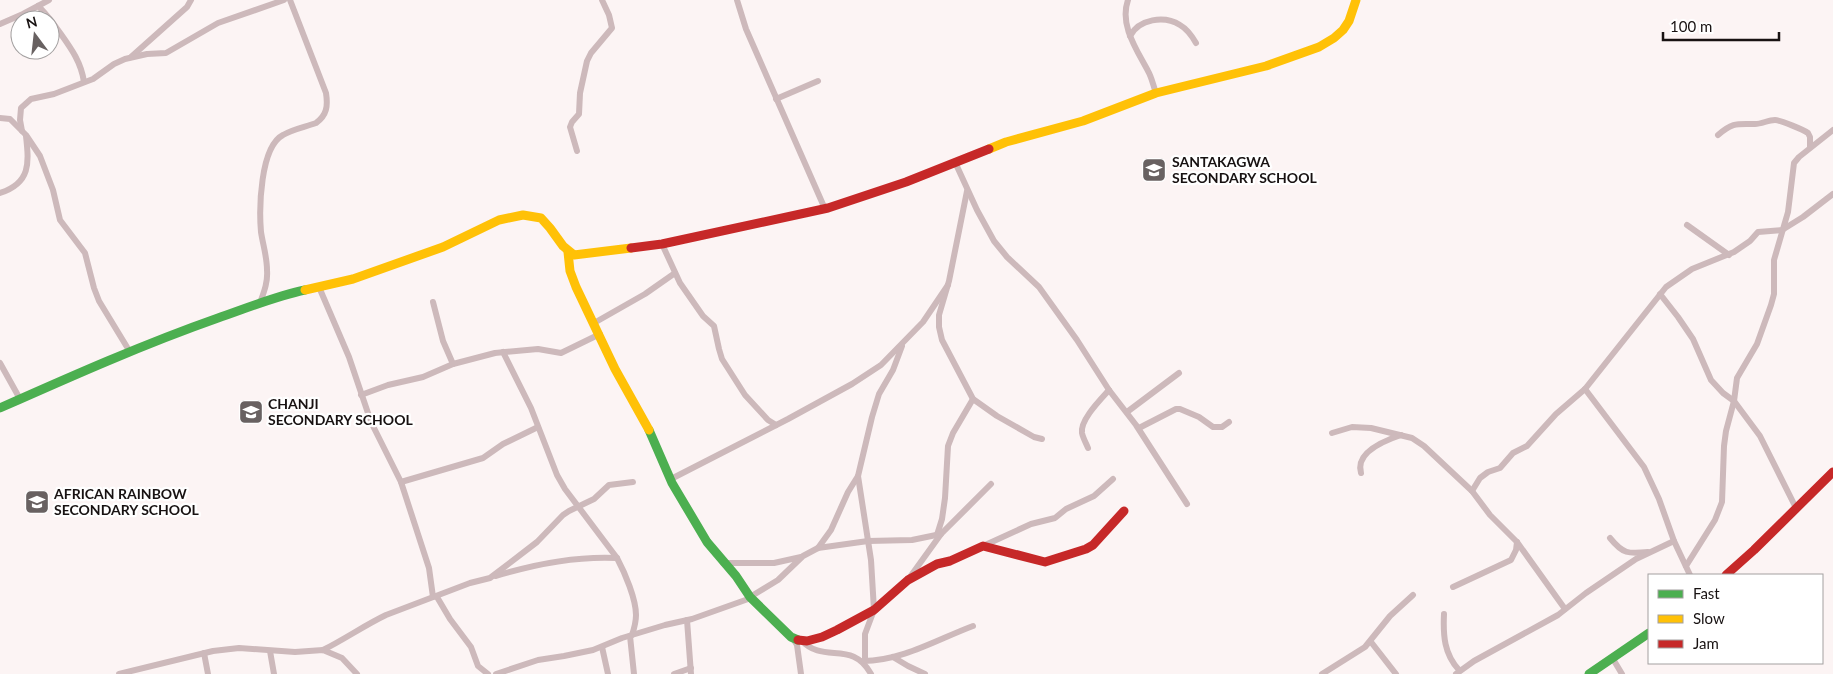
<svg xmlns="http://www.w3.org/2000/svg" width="1833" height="674" viewBox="0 0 1833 674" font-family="Lato,sans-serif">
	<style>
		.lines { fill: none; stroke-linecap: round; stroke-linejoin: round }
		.street { stroke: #cdb9bb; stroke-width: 6 }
		.fast { stroke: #4caf50; stroke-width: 9 }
		.slow { stroke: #ffc107; stroke-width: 9 }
		.jam { stroke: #c62828; stroke-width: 9 }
		.labels { text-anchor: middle; stroke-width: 4.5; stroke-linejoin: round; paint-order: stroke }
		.poi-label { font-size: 14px; font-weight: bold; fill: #181212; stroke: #fff; text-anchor: start }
	</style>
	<rect width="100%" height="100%" fill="#fcf4f4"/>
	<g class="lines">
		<!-- street -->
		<g class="street">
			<path d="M737 0 746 29 825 209"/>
			<path d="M1128 0C1119 25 1137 50 1148 71 1152 78 1153 85 1156 93"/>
			<path d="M38 6C46 13 51 21 58 30 70 47 81 61 84 82"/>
			<path d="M0 24 23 14 49 0"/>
			<path d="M1130 36C1139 19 1164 15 1180 25 1187 29 1192 36 1196 43"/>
			<path d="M131 57 187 7 191 0"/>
			<path d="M776 99 818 81"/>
			<path d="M0 118 10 119 26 135 40 156 53 190 60 220 85 253 94 288 99 301 130 352"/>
			<path d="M22 131 20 120 21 108 31 99 54 94 93 79 114 64 125 59 147 54 166 53 218 23 284 0"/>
			<path d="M1718 135C1733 122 1737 124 1755 124 1762 124 1768 120 1775 120 1780 120 1804 130 1808 133L1810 137V147"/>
			<path d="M577 151 570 127 572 122 579 114 580 93 587 61 591 53 612 28 609 15 602 0"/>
			<path d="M955 162 977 210 994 241 1007 257 1039 287 1077 340 1109 390 1136 425 1187 504"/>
			<path d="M967 191 949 281 939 315V327L942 340 973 399 997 416 1034 437 1042 439"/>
			<path d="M0 193C31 183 29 163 26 136"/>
			<path d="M1687 225 1729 255"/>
			<path d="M662 244 680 283 703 316 714 326 719 349 722 359 745 395 768 420 776 425"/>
			<path d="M319 287 349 357 371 422 401 482 429 568 433 597"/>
			<path d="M1660 294 1678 317 1693 339 1711 380 1723 393 1734 401 1760 436 1796 508"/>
			<path d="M433 302 443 341 453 364"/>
			<path d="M260 303C264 292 268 282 267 270 267 257 263 245 261 232 259 209 260 147 283 135 293 129 305 127 316 123 327 115 328 106 326 93L290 0"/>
			<path d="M594 323 645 294 675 273"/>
			<path d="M503 352 531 408 557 475 565 489 617 558C625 573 636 599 636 615 636 622 634 629 632 635"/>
			<path d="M0 363 20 399"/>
			<path d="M1585 389 1644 467 1659 499 1674 541 1690 575"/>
			<path d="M361 395 388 385 423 377 453 364 495 353 538 349 561 353 600 334"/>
			<path d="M1127 412 1179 373"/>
			<path d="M1139 428 1176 409H1180L1199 417 1213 427H1222L1229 422"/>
			<path d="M1332 433 1352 427 1371 428 1412 438 1424 446 1472 491 1490 515 1517 542 1565 609"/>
			<path d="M1088 448C1086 443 1083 438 1082 433 1080 420 1100 400 1109 390"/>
			<path d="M1361 473C1355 452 1386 440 1401 435"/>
			<path d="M671 479 788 419 852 384 881 365 923 322 948 285"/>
			<path d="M401 482 483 458 503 444 538 427"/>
			<path d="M1472 491 1480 478 1488 472 1500 468 1513 453 1527 446 1556 414 1585 389 1666 287 1692 269 1734 252 1750 241 1758 232 1782 230 1803 217 1833 194"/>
			<path d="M937 535 942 519 945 498 948 446 953 433 973 399"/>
			<path d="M1610 538C1623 554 1628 554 1648 552"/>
			<path d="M983 546 1031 524 1055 518 1066 509 1094 496 1113 479"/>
			<path d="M818 548 831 530 848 492 858 476"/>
			<path d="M723 563H774L801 557"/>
			<path d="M1686 566 1715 520 1722 502 1724 446 1726 431 1734 401 1737 378 1757 344 1771 305 1774 294V260L1788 212 1794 163 1799 157 1833 130"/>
			<path d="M496 576C535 564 576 556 617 558"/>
			<path d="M910 577 941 534 991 484"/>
			<path d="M1453 587 1511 560 1516 550 1517 542"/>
			<path d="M437 597 450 619 471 647 478 666 488 674"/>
			<path d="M750 597 778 580 803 556 818 548 868 541 912 540 941 534"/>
			<path d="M1444 614C1443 635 1444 654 1459 670"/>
			<path d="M687 620 691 674"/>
			<path d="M630 636 634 674"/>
			<path d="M792 637 797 645 801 674"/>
			<path d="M801 640C824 665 852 639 871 674"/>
			<path d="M1371 642 1396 674"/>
			<path d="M602 647 608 674"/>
			<path d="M323 650C345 639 365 625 386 615L470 583 490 578 537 542 563 515 569 511 594 499 609 485 633 482"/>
			<path d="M270 651 274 674"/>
			<path d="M204 653 208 674"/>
			<path d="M893 657 908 666 925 674"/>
			<path d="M1613 659 1622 674"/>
			<path d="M863 661C902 661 938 639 973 626"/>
			<path d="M865 661V634L874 610 871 560 858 476 872 417 879 394 893 370 902 346"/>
			<path d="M119 674 213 651 239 648 295 652 323 650 342 658 357 674"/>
			<path d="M496 674 538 660 564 656 593 650 622 638 665 625 692 619 751 598"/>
			<path d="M674 674 691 668"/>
			<path d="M1322 674 1365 647 1390 616 1413 595"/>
			<path d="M1456 674 1474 661 1558 615 1586 593 1636 559 1674 541"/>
		</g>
		<!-- fast -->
		<g class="fast">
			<path d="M0 408C72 376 144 344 218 318 247 308 276 296 305 290"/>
			<path d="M649 430 672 483 707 542 736 576 750 597 791 637 798 640"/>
			<path d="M1589 674 1649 633"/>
		</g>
		<!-- slow -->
		<g class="slow">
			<path d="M989 149 1006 142 1083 121 1156 93 1266 66 1319 47 1334 38 1343 30 1349 21 1356 0"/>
			<path d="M568 252 570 271 576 287 615 369 649 430"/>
			<path d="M305 290 353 279 443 247 499 220 523 215 541 218 550 228 563 246 574 255 631 248"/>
		</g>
		<!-- jam -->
		<g class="jam">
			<path d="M631 248 662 244 828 208 906 182 989 149"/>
			<path d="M1726 575 1754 550 1833 472"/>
			<path d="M798 640 807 641 822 637 837 630 874 610 908 580 937 564 950 561 983 546 1045 562 1086 549 1093 545 1124 511"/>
		</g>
	</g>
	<!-- icons -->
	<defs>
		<symbol id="school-square" viewBox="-11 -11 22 22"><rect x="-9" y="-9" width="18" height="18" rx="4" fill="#686161" stroke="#fff"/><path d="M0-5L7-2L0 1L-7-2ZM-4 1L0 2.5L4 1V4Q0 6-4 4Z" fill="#fff"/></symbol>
	</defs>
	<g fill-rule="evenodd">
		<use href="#school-square" x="1140" y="156" width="28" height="28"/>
		<use href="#school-square" x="237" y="398" width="28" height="28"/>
		<use href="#school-square" x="23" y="488" width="28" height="28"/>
	</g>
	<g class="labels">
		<!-- poi labels -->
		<g class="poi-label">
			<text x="1172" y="167">SANTAKAGWA<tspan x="1172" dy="16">SECONDARY SCHOOL</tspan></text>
			<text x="268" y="409">CHANJI<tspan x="268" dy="16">SECONDARY SCHOOL</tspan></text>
			<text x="54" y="499">AFRICAN RAINBOW<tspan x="54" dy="16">SECONDARY SCHOOL</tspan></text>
		</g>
	</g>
	<!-- legend -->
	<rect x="1648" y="574" width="175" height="90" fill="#ffffff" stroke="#a3a0a0"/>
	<rect x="1658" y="590" width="25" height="8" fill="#4caf50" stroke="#a3a0a0"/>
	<text x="1693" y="599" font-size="15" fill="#181212">Fast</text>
	<rect x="1658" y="615" width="25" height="8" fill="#ffc107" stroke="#a3a0a0"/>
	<text x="1693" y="624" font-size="15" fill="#181212">Slow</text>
	<rect x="1658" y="640" width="25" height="8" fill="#c62828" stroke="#a3a0a0"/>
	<text x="1693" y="649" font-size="15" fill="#181212">Jam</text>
	<!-- north arrow -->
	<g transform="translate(35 35) rotate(345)"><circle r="24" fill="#ffffff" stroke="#a3a0a0"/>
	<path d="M0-4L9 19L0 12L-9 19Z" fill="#686161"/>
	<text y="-8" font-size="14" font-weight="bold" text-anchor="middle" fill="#181212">N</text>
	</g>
	<!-- scale -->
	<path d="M1663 32v8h116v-8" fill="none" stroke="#181212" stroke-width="2.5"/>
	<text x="1670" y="32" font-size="15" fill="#181212" stroke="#ffffff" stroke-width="4" paint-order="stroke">100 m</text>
</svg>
